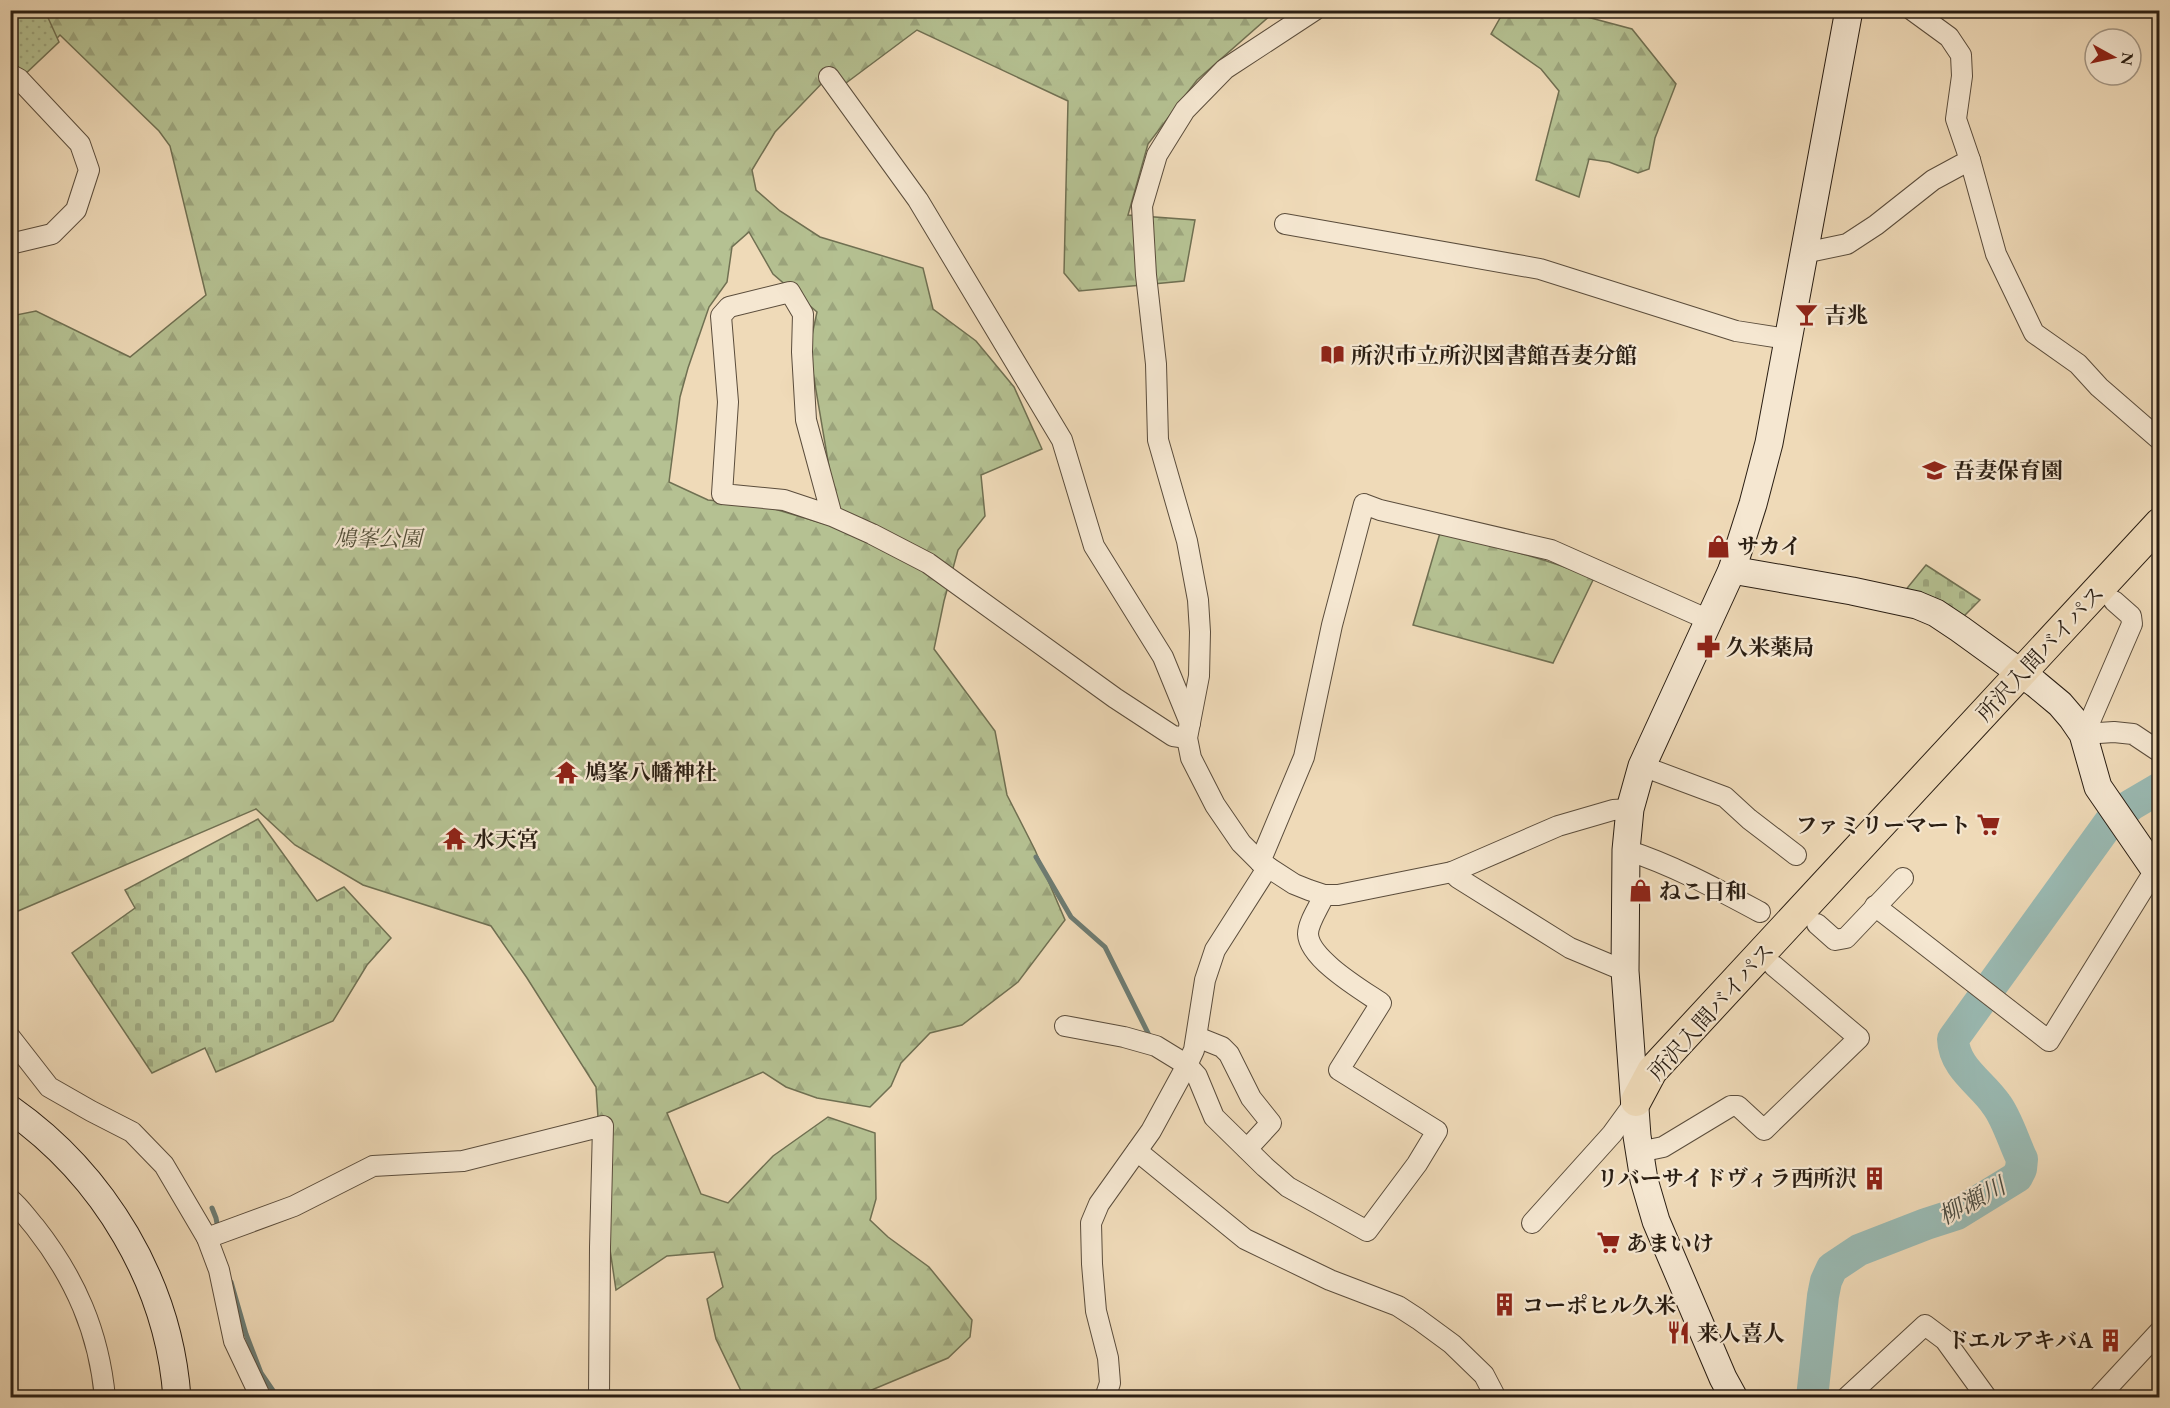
<svg xmlns="http://www.w3.org/2000/svg" width="2170" height="1408" viewBox="0 0 2170 1408" font-family="'EB Garamond','Noto Serif JP',serif">
	<style>
		.forest { fill: url(#forest-firs); stroke: #707052; stroke-width: 1.5; fill-rule: evenodd }
		.cemetery { fill: url(#cemetery-stones); stroke: #707052; stroke-width: 1.5 }
		.park { fill: url(#park-dots); stroke: #707052; stroke-width: 1.5 }
		.lines { fill: none; stroke-linecap: round; stroke-linejoin: round }
		.stream { stroke: #6d7c73; stroke-width: 5 }
		.river { stroke: #9abab3; stroke-width: 32 }
		.street-casing { stroke: #5b4d3c; stroke-width: 22 }
		.secondary-casing { stroke: #2a1e13; stroke-width: 29 }
		.primary-casing { stroke: #2a1e13; stroke-width: 32 }
		.street { stroke: #f5e7d1; stroke-width: 20 }
		.secondary { stroke: #f5e7d1; stroke-width: 27 }
		.primary { stroke: #efdab8; stroke-width: 30 }
		.labels { text-anchor: middle; stroke-width: 4.5; stroke-linejoin: round; paint-order: stroke }
		.poi-label { font-size: 22px; font-weight: bold; fill: #2a1e13; stroke: #f5e7d1; text-anchor: start }
		.park-label { font-size: 22px; font-style: italic; fill: #544f39; stroke: #f5e7d1 }
		.street-label { font-size: 22px; fill: #2a1e13; stroke: #f5e7d1 }
		.water-label { font-size: 24px; font-style: italic; fill: #4c4d43; stroke: #f5e7d1 }
	</style>
	<defs>
		<pattern id="forest-firs" width="22" height="20" patternUnits="userSpaceOnUse" patternTransform="scale(1.5)"><rect width="22" height="20" fill="#b5c192"/><path d="M5 1l3.5 6h-7zM16 11l3.5 6h-7z" fill="#9ca57d"/></pattern>
		<pattern id="cemetery-stones" width="16" height="16" patternUnits="userSpaceOnUse" patternTransform="scale(1.5)"><rect width="16" height="16" fill="#b5c192"/><path d="M2 7V4a2 2 0 0 1 4 0v3zM10 15v-3a2 2 0 0 1 4 0v3z" fill="#9ca57d"/></pattern>
		<pattern id="park-dots" width="8" height="8" patternUnits="userSpaceOnUse" patternTransform="scale(1.5)"><rect width="8" height="8" fill="#b5c192"/><path d="M2 2h.1M6 6h.1" fill="none" stroke="#9ca57d" stroke-width="1.8" stroke-linecap="round"/></pattern>
	</defs>
	<rect width="100%" height="100%" fill="#efdab8"/>
	<filter id="stains"><feTurbulence type="fractalNoise" baseFrequency=".00333" numOctaves="4"/><feColorMatrix values="0 0 0 0 .2 0 0 0 0 .09 0 0 0 0 .02 0 0 0 .5 -.17"/></filter>
	<radialGradient id="worn" r=".72"><stop offset=".6" stop-color="#630" stop-opacity="0"/><stop offset="1" stop-color="#630" stop-opacity=".3"/></radialGradient>
	<!-- forest -->
	<g class="forest">
		<path d="M73 10 1278 11 1273 13 1197 80 1148 144 1128 215 1195 220 1184 281 1079 291 1064 273 1068 101 917 30 846 83 826 79 775 132 752 170 756 190 780 211 820 237 923 268 933 309 976 341 1014 387 1042 449 981 475 985 516 958 550 944 601 934 649 995 731 1007 795 1035 850 1065 920 1018 982 962 1025 930 1033 901 1063 891 1086 870 1107 817 1098 786 1087 763 1072 667 1113 701 1194 728 1203 773 1156 828 1117 875 1133 876 1199 870 1220 888 1237 929 1267 972 1320 970 1337 948 1358 855 1397H744L716 1339 707 1299 723 1287 714 1252 667 1256 616 1290 604 1209 596 1087 527 978 491 926 363 885 295 845 256 809 11 914V316L36 311 130 357 206 295 170 146 159 131 60 35 23 74 11 11H67L69 14ZM749 232 773 274 817 312 809 349 837 514 832 526 761 505 708 500 669 482 680 397 688 368 709 307 727 282 732 247Z"/>
		<path d="M1504 11H1571L1576 14 1632 29 1676 84 1655 138 1649 169 1638 173 1609 162 1589 159 1579 197 1536 180 1559 91 1541 69 1491 34Z"/>
		<path d="M1440 533C1492 545 1544 558 1594 578L1553 663 1413 625Z"/>
	</g>
	<!-- cemetery -->
	<g class="cemetery">
		<path d="M1926 565 1980 600 1962 618 1904 592Z"/>
		<path d="M258 819 317 901 344 887 391 938 367 965 333 1021 216 1072 205 1048 152 1073 72 953 135 908 125 890Z"/>
	</g>
	<!-- park -->
	<path class="park" d="M10 11H45L59 42 22 77 11 69Z"/>
	<g class="lines">
		<!-- stream -->
		<g class="stream">
			<path d="M2148 794 2160 762"/>
			<path d="M1036 857 1071 917 1105 947 1151 1039"/>
			<path d="M212 1208 216 1218 218 1229"/>
			<path d="M231 1282 246 1334 261 1373 278 1398"/>
		</g>
		<!-- river -->
		<path class="river" d="M1812 1398 1823 1296 1826 1281 1832 1268 1859 1250 1926 1224 1957 1214 2017 1177 2021 1169 2022 1159C2014 1143 2007 1118 1996 1104 1982 1083 1954 1068 1953 1039L2109 823 2131 805 2160 788"/>
		<defs>
			<g id="street">
				<path d="M1315 10 1225 69 1185 110 1157 155 1142 206 1146 275 1156 364 1158 440 1187 541 1198 600 1200 632 1199 676 1187 738 1191 758 1215 805 1241 843 1260 862 1294 884 1309 890 1324 895H1338L1452 872 1558 826 1613 810 1630 809"/>
				<path d="M10 74 19 79 80 144 89 170 76 210 52 234 10 244"/>
				<path d="M829 77 918 200 1062 440 1094 546 1163 657 1190 723"/>
				<path d="M1970 160 1996 254 2034 333 2078 364 2099 387 2160 440"/>
				<path d="M1285 224 1540 269 1736 331 1788 339"/>
				<path d="M1804 253 1847 244 1876 225 1933 180 1970 160 1956 119 1962 76 1961 55 1949 37 1912 10"/>
				<path d="M832 516 784 500 722 494 728 402 721 316 729 307 790 292 803 314 802 352 806 420 832 516 872 534 928 563 1115 698 1173 736 1187 738"/>
				<path d="M2081 730 2091 719 2132 624 2131 616 2114 601"/>
				<path d="M2083 734 2114 732 2133 734 2160 752"/>
				<path d="M1642 766 1725 797 1749 819 1796 855"/>
				<path d="M1626 850C1673 865 1717 889 1760 912"/>
				<path d="M1260 862 1304 757 1332 625 1364 504 1380 510 1551 550 1709 620"/>
				<path d="M1452 872 1458 878 1570 948 1625 971"/>
				<path d="M1875 906 2049 1041 2155 870"/>
				<path d="M1817 924 1835 940 1846 938 1903 878"/>
				<path d="M1065 1026 1124 1037 1156 1046 1187 1065 1197 1076 1214 1117 1265 1167 1288 1187 1367 1231 1417 1164 1437 1131 1339 1070 1381 1003C1362 990 1309 959 1308 934 1308 922 1320 906 1324 895"/>
				<path d="M10 1037 49 1087 91 1111 132 1132 164 1165 207 1238 219 1270 234 1341 261 1398"/>
				<path d="M1197 1037 1222 1047 1229 1054 1251 1098 1271 1123 1247 1149"/>
				<path d="M1137 1151 1245 1239 1330 1280 1398 1306 1418 1319 1452 1344 1484 1375 1496 1398"/>
				<path d="M1639 1152 1663 1147 1731 1106H1738L1764 1130 1859 1038 1774 966"/>
				<path d="M10 1199C20 1207 27 1218 35 1227 75 1278 99 1332 105 1398"/>
				<path d="M1532 1223 1612 1134 1636 1101"/>
				<path d="M207 1238 294 1206 373 1166 463 1161 603 1126 600 1247 599 1398"/>
				<path d="M1105 1398 1110 1383 1108 1358 1096 1311 1092 1264 1091 1223 1099 1204 1151 1131 1187 1065 1194 1050 1205 980 1215 950 1268 867"/>
				<path d="M1846 1398 1925 1325 1945 1340 1987 1398"/>
				<path d="M2098 1398 2160 1331"/>
			</g>
			<g id="secondary">
				<path d="M1732 570 1852 591 1917 605 1936 613 1960 629 2036 684 2060 704 2072 718 2083 734 2098 787 2160 877"/>
				<path d="M10 1109C104 1175 169 1283 177 1398"/>
				<path d="M1734 1398 1723 1378 1656 1221 1644 1180 1637 1136 1625 971 1626 850 1630 809 1642 766 1732 570 1753 504 1769 443 1849 10"/>
			</g>
			<path id="primary" d="M1636 1101 1652 1071 2160 523"/>
		</defs>
		<!-- street casing -->
		<use href="#street" class="street-casing"/>
		<!-- secondary casing -->
		<use href="#secondary" class="secondary-casing"/>
		<!-- primary casing -->
		<use href="#primary" class="primary-casing"/>
		<!-- street -->
		<use href="#street" class="street"/>
		<!-- secondary -->
		<use href="#secondary" class="secondary"/>
		<!-- primary -->
		<use href="#primary" class="primary"/>
	</g>
	<!-- icons -->
	<defs>
		<symbol id="bar-bare" viewBox="-9 -9 18 18"><path d="M-6-5H6L.8 .8V4.5H3.5V6h-7V4.5H-.8V.8Z" fill="#8f2418" stroke="#f5e7d1" stroke-width="2.5" paint-order="stroke"/></symbol>
		<symbol id="library-bare" viewBox="-9 -9 18 18"><path d="M-6-4Q-3-5.5-.7-3.5V5Q-3 3-6 4ZM6-4Q3-5.5 .7-3.5V5Q3 3 6 4Z" fill="#8f2418" stroke="#f5e7d1" stroke-width="2.5" paint-order="stroke"/></symbol>
		<symbol id="school-bare" viewBox="-9 -9 18 18"><path d="M0-5L7-2L0 1L-7-2ZM-4 1L0 2.5L4 1V4Q0 6-4 4Z" fill="#8f2418" stroke="#f5e7d1" stroke-width="2.5" paint-order="stroke"/></symbol>
		<symbol id="shop-bare" viewBox="-9 -9 18 18"><path d="M-5-2.5h2.3a2.7 3.5 0 0 1 5.4 0H5L5.5 6h-11ZM-1.5-2.5h3a1.5 2.3 0 0 0-3 0Z" fill="#8f2418" stroke="#f5e7d1" stroke-width="2.5" paint-order="stroke"/></symbol>
		<symbol id="pharmacy-bare" viewBox="-9 -9 18 18"><path d="M-2-6h4v4h4v4h-4v4h-4v-4h-4v-4h4Z" fill="#8f2418" stroke="#f5e7d1" stroke-width="2.5" paint-order="stroke"/></symbol>
		<symbol id="temple-bare" viewBox="-9 -9 18 18"><path d="M0-6L5-2H3V0L6.5 2.5H4V6H1.5V3h-3V6H-4V2.5H-6.5L-3 0V-2H-5Z" fill="#8f2418" stroke="#f5e7d1" stroke-width="2.5" paint-order="stroke"/></symbol>
		<symbol id="supermarket-bare" viewBox="-9 -9 18 18"><path d="M-6-5.5h2.5l.6 2H6L4.5 2H-2.5L-4.4-4H-6ZM-1.5 3.2a1.3 1.3 0 1 0 .1 0ZM3 3.2a1.3 1.3 0 1 0 .1 0Z" fill="#8f2418" stroke="#f5e7d1" stroke-width="2.5" paint-order="stroke"/></symbol>
		<symbol id="building-bare" viewBox="-9 -9 18 18"><path d="M-4-6H4V6H1V3H-1V6H-4ZM-2.5-4.3h1.7v1.8h-1.7ZM.8-4.3h1.7v1.8H.8ZM-2.5-1h1.7V.8h-1.7ZM.8-1h1.7V.8H.8Z" fill="#8f2418" stroke="#f5e7d1" stroke-width="2.5" paint-order="stroke"/></symbol>
		<symbol id="restaurant-bare" viewBox="-9 -9 18 18"><path d="M-5-6h1v4h1v-4h1v4h1v-4h1v5L-1.5 .5V6h-2V.5L-5-1ZM5-6V6H3V1.5H1.5Q1.5-4 5-6Z" fill="#8f2418" stroke="#f5e7d1" stroke-width="2.5" paint-order="stroke"/></symbol>
	</defs>
	<g fill-rule="evenodd">
		<use href="#bar-bare" x="1790" y="298" width="33" height="33"/>
		<use href="#library-bare" x="1316" y="338" width="33" height="33"/>
		<use href="#school-bare" x="1918" y="454" width="33" height="33"/>
		<use href="#shop-bare" x="1702" y="530" width="33" height="33"/>
		<use href="#pharmacy-bare" x="1692" y="630" width="33" height="33"/>
		<use href="#temple-bare" x="550" y="756" width="33" height="33"/>
		<use href="#supermarket-bare" x="1972" y="808" width="33" height="33"/>
		<use href="#temple-bare" x="438" y="822" width="33" height="33"/>
		<use href="#shop-bare" x="1624" y="874" width="33" height="33"/>
		<use href="#building-bare" x="1858" y="1162" width="33" height="33"/>
		<use href="#supermarket-bare" x="1592" y="1226" width="33" height="33"/>
		<use href="#building-bare" x="1488" y="1288" width="33" height="33"/>
		<use href="#restaurant-bare" x="1662" y="1316" width="33" height="33"/>
		<use href="#building-bare" x="2094" y="1324" width="33" height="33"/>
	</g>
	<g class="labels">
		<!-- poi labels -->
		<g class="poi-label">
			<text x="1824" y="323">吉兆</text>
			<text x="1351" y="363">所沢市立所沢図書館吾妻分館</text>
			<text x="1953" y="478">吾妻保育園</text>
			<text x="1737" y="554">サカイ</text>
			<text x="1726" y="655">久米薬局</text>
			<text x="585" y="780">鳩峯八幡神社</text>
			<text x="1971" y="833" text-anchor="end">ファミリーマート</text>
			<text x="473" y="847">水天宮</text>
			<text x="1659" y="899">ねこ日和</text>
			<text x="1857" y="1186" text-anchor="end">リバーサイドヴィラ西所沢</text>
			<text x="1626" y="1251">あまいけ</text>
			<text x="1522" y="1313">コーポヒル久米</text>
			<text x="1697" y="1341">来人喜人</text>
			<text x="2093" y="1348" text-anchor="end">ドエルアキバA</text>
		</g>
		<!-- park labels -->
		<g class="park-label">
			<text x="378" y="546">鳩峯公園</text>
		</g>
		<!-- street labels -->
		<g class="street-label">
			<text transform="translate(2040 653) rotate(-47)" y="8">所沢入間バイパス</text>
			<text transform="translate(1711 1011) rotate(-48)" y="8">所沢入間バイパス</text>
		</g>
		<!-- water labels -->
		<g class="water-label">
			<text transform="translate(1972 1201) rotate(-28)" y="8">柳瀬川</text>
		</g>
	</g>
	<!-- margin -->
	<rect width="2170" height="1408" fill="none" stroke="#efdab8" stroke-width="36"/>
	<rect x="12" y="12" width="2146" height="1384" fill="none" stroke="#2a1e13" stroke-width="3"/>
	<rect x="18" y="18" width="2134" height="1372" fill="none" stroke="#2a1e13" stroke-width="1.5"/>
	<!-- north arrow -->
	<g transform="translate(2113 57) rotate(98)"><circle r="28" fill="#f5e7d1" stroke="#a49785" stroke-width="1.5"/>
	<path d="M0-4.5L10 22L0 15L-10 22Z" fill="#8f2418"/>
	<text y="-9" font-size="16" font-weight="bold" text-anchor="middle" fill="#2a1e13">N</text>
	</g>
	<rect width="100%" height="100%" filter="url(#stains)"/>
	<rect width="100%" height="100%" fill="url(#worn)"/>
</svg>
